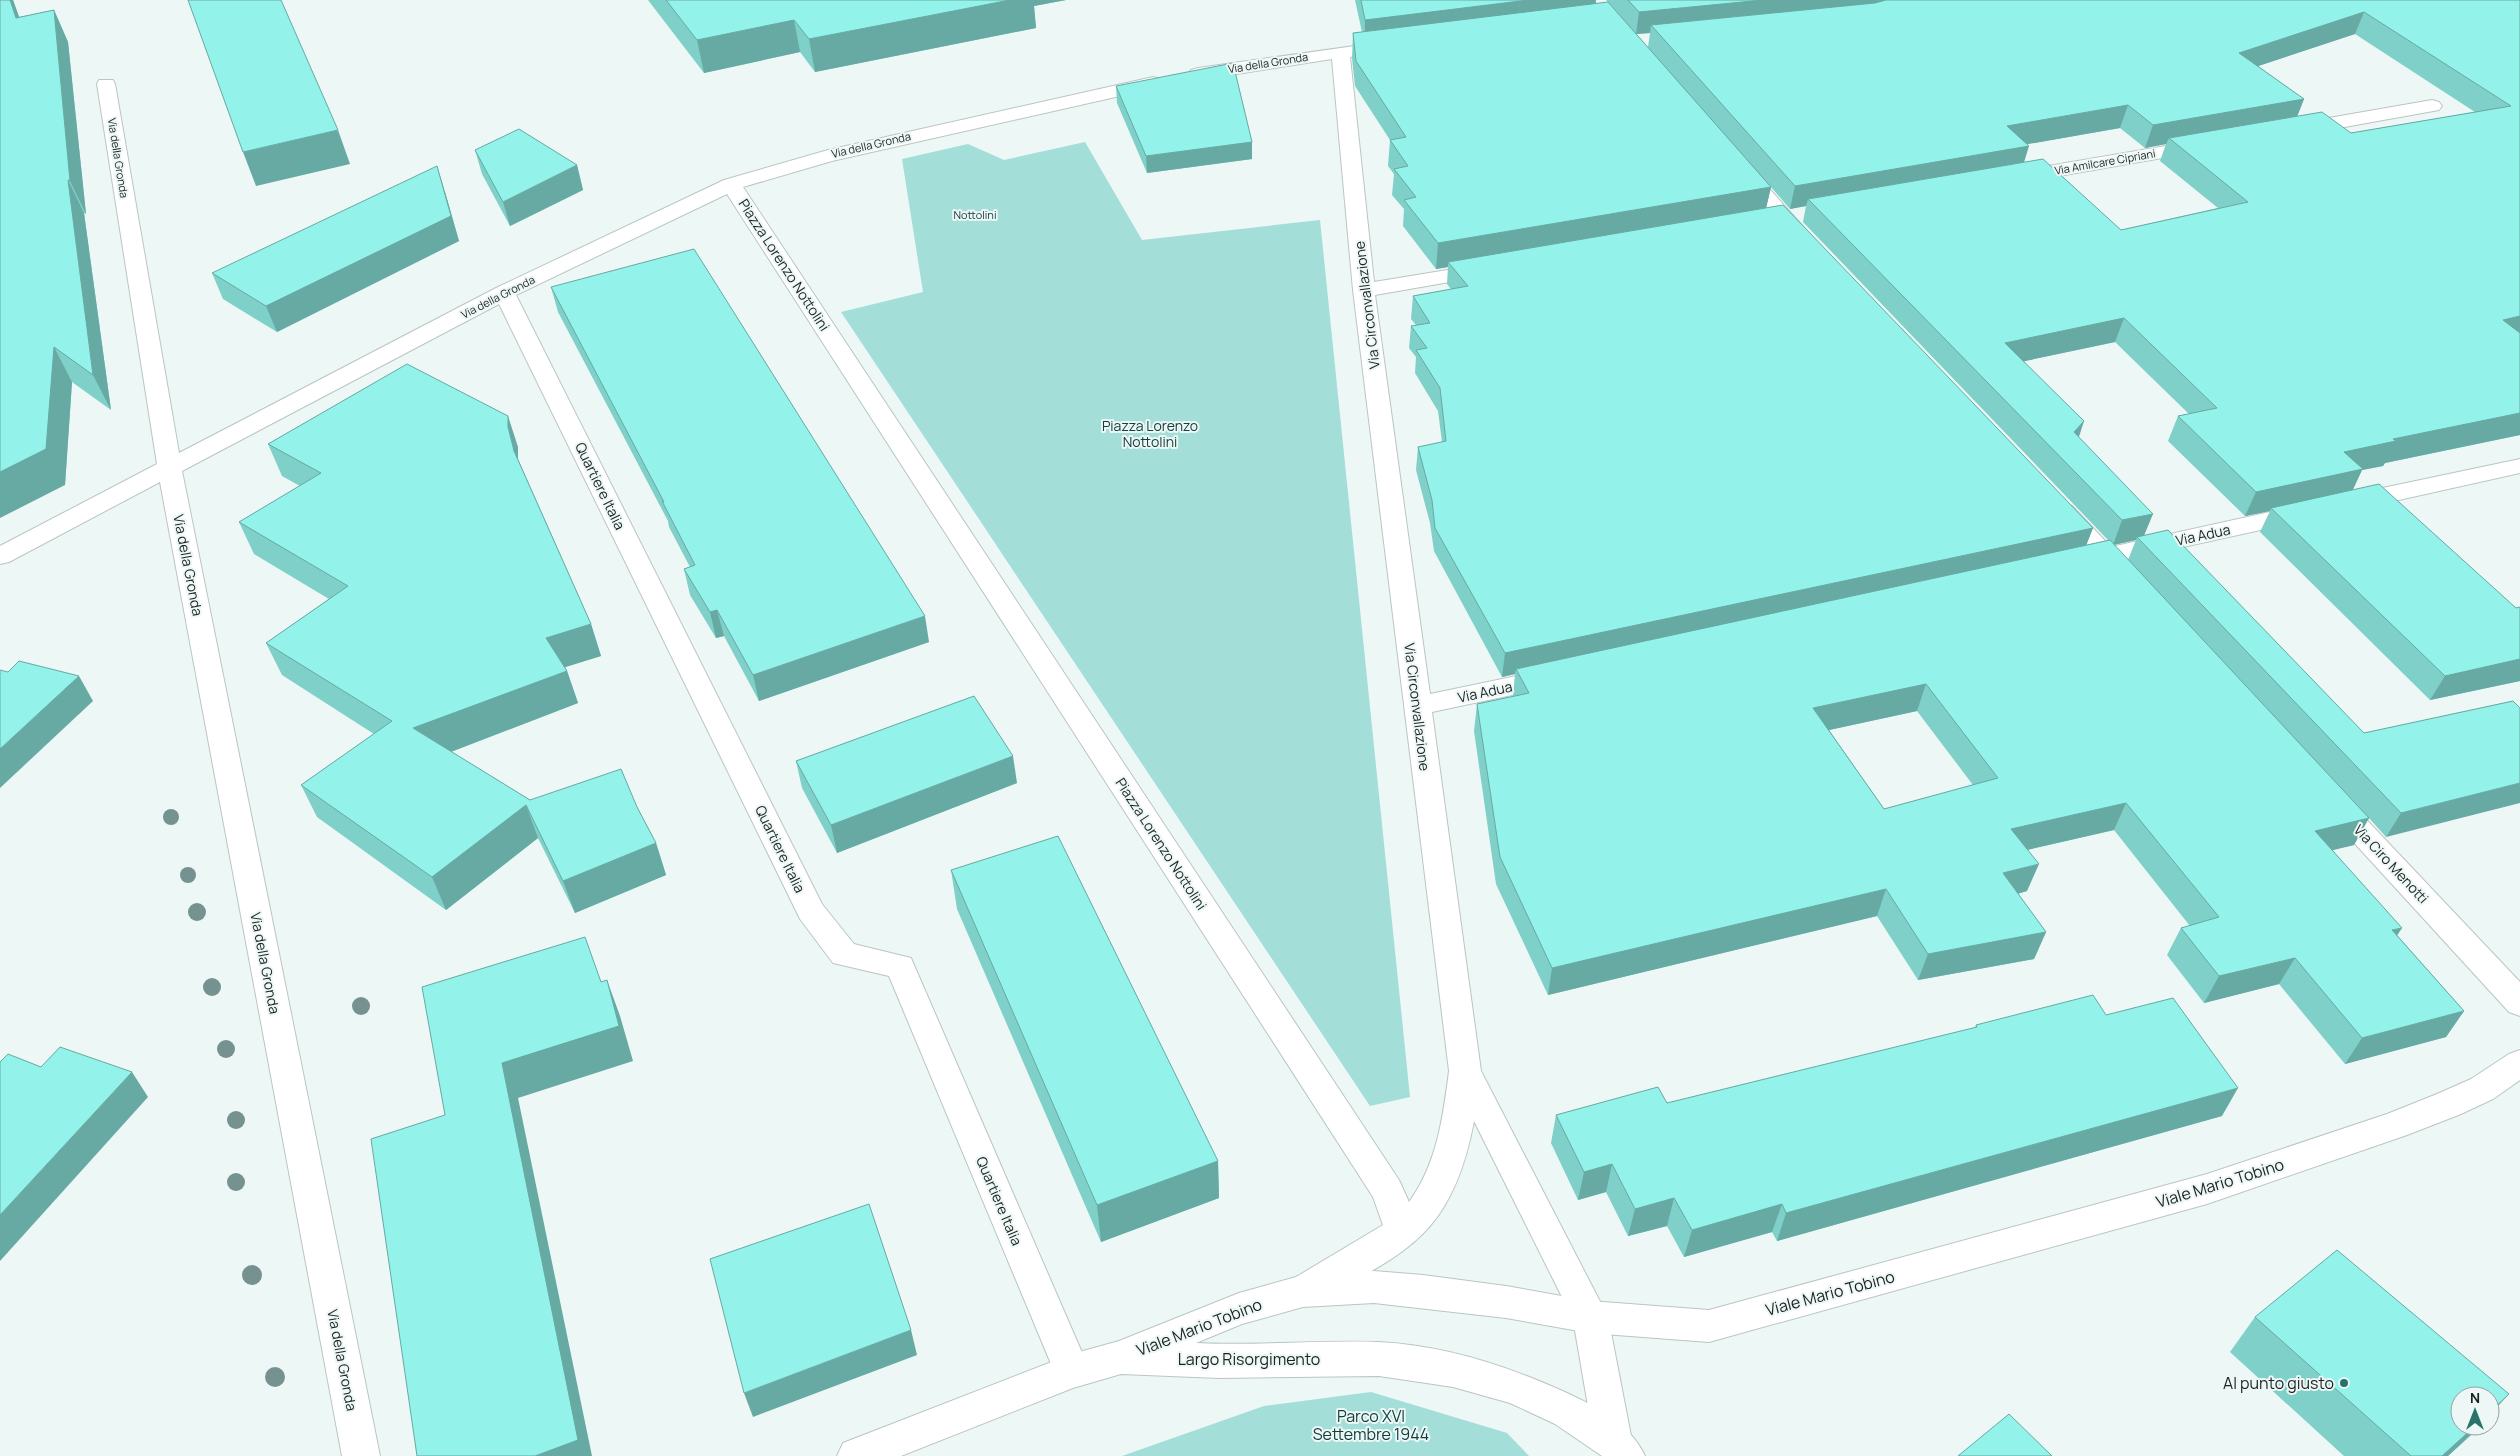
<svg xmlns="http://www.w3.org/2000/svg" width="2520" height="1456" viewBox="0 0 2520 1456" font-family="Manrope,sans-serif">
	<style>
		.green { fill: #a3ded8 }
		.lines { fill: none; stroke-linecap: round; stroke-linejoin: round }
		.minor-casing { stroke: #bac5c4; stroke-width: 2 }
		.secondary-casing { stroke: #bac5c4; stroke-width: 2 }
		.minor { fill: #fff; fill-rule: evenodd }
		.secondary { fill: #fff; fill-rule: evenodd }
		.tree { fill: #759290 }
		.wall { fill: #7ed0c8; fill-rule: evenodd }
		.shaded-wall { fill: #67a9a3 }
		.building { fill: #93f2e9; stroke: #67a9a3; fill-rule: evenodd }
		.poi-dot { fill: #2a736d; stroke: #ecf7f6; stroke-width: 2 }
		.labels { text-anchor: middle; stroke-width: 4; stroke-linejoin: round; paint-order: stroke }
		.far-street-label { font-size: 11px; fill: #1d2121; stroke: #ecf7f6 }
		.far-park-label { font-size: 11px; fill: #13403c; stroke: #ecf7f6 }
		.street-label { font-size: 14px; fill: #1d2121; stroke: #ecf7f6 }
		.park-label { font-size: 14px; fill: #13403c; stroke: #ecf7f6 }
		.near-street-label { font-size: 16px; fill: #1d2121; stroke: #ecf7f6 }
		.near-poi-label { font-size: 16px; fill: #1d2121; stroke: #ecf7f6; text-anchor: end }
		.near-park-label { font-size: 16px; fill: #13403c; stroke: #ecf7f6 }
	</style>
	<rect width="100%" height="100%" fill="#ecf7f6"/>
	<!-- green -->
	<g class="green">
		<path d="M1085 142 1142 240 1320 220 1410 1097 1370 1106 841 312 923 292 902 159 968 144 1004 160Z"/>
		<path d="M1371 1392 1507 1433 1529 1456H1122L1264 1406Z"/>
	</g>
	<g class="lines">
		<defs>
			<g id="minor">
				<path d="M1390 41 1396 42 1399 46 1396 50 1350 57 1374 282 1484 264 1492 265 1495 270 1492 275 1484 276 1375 295 1430 694 1550 669 1559 671 1563 678 1559 685 1550 687 1432 712 1481 1071 1608 1317 1632 1441 1626 1454 1620 1456 1600 1454 1594 1441 1573 1319 1474 1121C1467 1158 1455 1197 1430 1226 1401 1260 1353 1280 1315 1302L1303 1307 1291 1302 1285 1291 1291 1280 1383 1225 1373 1197 727 194 516 295 822 904 854 944 911 958 1090 1371 1085 1383 1072 1388 1059 1383 889 976 833 963 800 919 499 304 182 471 380 1456H342L160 482 9 562 0 564V546L157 464 97 84 99 80H113L115 84 179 453 496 288 724 180 828 150 1153 77 1160 79 1162 83 1160 87 832 161 743 187 1399 1180 1409 1202C1437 1164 1443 1117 1449 1071L1353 290 1332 59 1198 80 1191 78 1189 74 1191 70 1198 68Z"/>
				<path d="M2432 100 2439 102 2442 106 2439 110 2300 135 2293 133 2290 129 2293 125 2300 123Z"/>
				<path d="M2201 140 2208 142 2211 146 2208 150 2019 183 2012 181 2009 177 2012 173 2019 171Z"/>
				<path d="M1743 165 1750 167 1806 230 1809 234 1806 238 1799 240 1792 238 1736 175 1733 171 1736 167Z"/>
				<path d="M2520 459V473L2354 510 2345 507 2342 502 2345 497 2354 494Z"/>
				<path d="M2063 503 2072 506 2111 547 2302 505 2311 508 2314 513 2311 518 2302 521 2124 560 2133 571 2129 577C2115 581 2110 575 2100 565L2092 567 2083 565 2079 559 2083 553 2088 552 2051 511 2054 506Z"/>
				<path d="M2335 794 2345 797 2520 982V1016L2509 1012 2325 811 2321 804 2325 797Z"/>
			</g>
			<path id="secondary" d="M2520 1050V1080L2493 1099 2461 1114 2407 1135 2207 1204 1709 1342 1590 1333 1506 1318 1374 1303 1303 1307 1242 1324 1196 1343C1256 1346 1317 1340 1378 1342 1443 1345 1508 1366 1567 1393 1597 1407 1631 1425 1645 1456H1602L1555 1424 1510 1403 1453 1387 1379 1376 1219 1378 1121 1374 1073 1388 901 1456H837L843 1443 1072 1354 1119 1341 1239 1293 1303 1275 1374 1271 1423 1275 1506 1286 1590 1301 1709 1310 2207 1174 2387 1114 2437 1094 2471 1079 2509 1054Z"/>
		</defs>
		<!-- minor casing -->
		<use href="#minor" class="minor-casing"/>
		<!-- secondary casing -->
		<use href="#secondary" class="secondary-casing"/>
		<!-- minor -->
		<use href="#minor" class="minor"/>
		<!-- secondary -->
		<use href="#secondary" class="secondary"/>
	</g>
	<!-- trees -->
	<g class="tree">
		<circle cx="171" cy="817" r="8"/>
		<circle cx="188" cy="875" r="8"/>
		<circle cx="197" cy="912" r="9"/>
		<circle cx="212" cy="987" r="9"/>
		<circle cx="361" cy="1006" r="9"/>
		<circle cx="226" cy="1049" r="9"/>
		<circle cx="236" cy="1120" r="9"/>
		<circle cx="236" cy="1182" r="9"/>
		<circle cx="252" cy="1275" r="10"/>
		<circle cx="275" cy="1377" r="10"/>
	</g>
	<!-- wall -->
	<g class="wall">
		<path d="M0 0H13L19 17 54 10 68 42 86 214 84 213 111 410 72 382 65 485Z"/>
		<path d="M648 0H1066L1034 6 1036 28 815 72 800 52 704 73Z"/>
		<path d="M1355 0H1596V4L1618 13 1606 0H2520V435L2385 463 2383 466 2362 470 2352 490 2516 608 2520 607V681L2430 700 2260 532 2270 511 2245 516 2168 441 2178 416 2189 414 2115 342 2024 361 2079 437 2144 536 2364 733 2513 701 2386 837 2369 818 2354 845 2332 850 2397 935 2464 1011 2446 1037 2345 1064 2279 984 2204 1003 2167 955 2181 928 2190 926 2114 830 2027 850V891L2018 894 2046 932 2034 959 1918 980 1877 916 1548 995 1496 884 1474 731 1477 704 1513 696 1515 674 1502 677 1434 551 1430 523 1416 470 1418 447 1442 442 1438 411 1415 373 1416 357 1409 348 1411 326 1416 325 1411 319 1413 296 1451 289 1447 284 1448 267 1436 269 1403 226 1404 209 1392 195 1394 174 1388 166 1390 140 1355 86 1352 58 1353 33 1362 32ZM1650 33 1648 47 1636 34ZM2355 34 2475 112 2351 133 2297 116 2304 99 2258 66ZM2120 128 2145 148 2166 144 2160 161 2218 208 2121 230 2024 162 2027 144ZM1771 187 1790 209 1806 206 1803 222 2108 540 2086 545 2093 528 1766 208ZM2136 540 2128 560 2114 545ZM1917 711 1973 785 1884 809 1829 730Z"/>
		<path d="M1116 86 1252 142V159L1147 173 1117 103Z"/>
		<path d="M475 150 577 165 583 190 510 226 482 174Z"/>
		<path d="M445 192 459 241 277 332 223 299 212 273Z"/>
		<path d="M551 287 929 642 759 701 724 636 716 638 690 595 684 569 690 567 669 527 668 521 558 312Z"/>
		<path d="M268 444 518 447V459L591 624 601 656 565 667 567 671 578 703 451 752 530 800 637 807 656 843 666 875 575 913 538 838 446 910 317 817 301 785 374 734 282 675 266 643 329 599 254 554 239 522 300 486 282 476Z"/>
		<path d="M796 761 1017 783 837 853 802 788Z"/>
		<path d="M951 870 1218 1161 1219 1198 1101 1242 957 909Z"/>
		<path d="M2106 1015 2222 1116 1777 1241 1772 1232 1684 1257 1667 1226 1628 1236 1606 1192 1578 1200 1551 1143 1556 1115 1667 1103 1975 1028 1976 1025Z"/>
		<path d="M2255 1317 2478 1429 2448 1456H2344L2230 1352Z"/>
	</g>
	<!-- shaded-wall -->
	<g class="shaded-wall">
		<path d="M10 0H13L31 50 16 18Z"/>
		<path d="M1010 0H1066L1034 6 1036 28 815 72 809 39Z"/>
		<path d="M1529 0H1596L1594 14 1365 42V20Z"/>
		<path d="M1763 0H1908L1651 25 1650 33 1636 34 1639 12Z"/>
		<path d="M54 10 68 42 86 214 70 181Z"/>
		<path d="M2364 12 2355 34 2231 75 2239 53Z"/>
		<path d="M794 20 800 52 704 73 697 40Z"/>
		<path d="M2304 99 2295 122 2169 138 2166 144 2145 148 2153 125Z"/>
		<path d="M2128 105 2120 128 2000 149 2007 126Z"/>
		<path d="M338 130 350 164 256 186 243 152Z"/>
		<path d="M1252 142V159L1147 173 1146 156Z"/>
		<path d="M2029 146 2022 169 1808 199 1806 206 1790 209 1795 186Z"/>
		<path d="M577 165 583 190 510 226 503 202Z"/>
		<path d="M437 166 445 192 459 241 277 332 266 306Z"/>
		<path d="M68 180 84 213 111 410 93 375Z"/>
		<path d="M1771 187 1765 213 1448 262V267L1436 269 1438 243Z"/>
		<path d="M2520 316V338L2503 320Z"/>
		<path d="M2124 318 2115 342 1997 367 2005 343Z"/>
		<path d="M54 347 72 382 65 485 0 518V472Z"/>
		<path d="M2520 413V435L2385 463 2383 466 2362 470 2351 494 2271 508 2270 511 2245 516 2256 492 2344 452 2393 439Z"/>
		<path d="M508 416 518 447V459L514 451 508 427Z"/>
		<path d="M2084 421 2076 446 2074 432Z"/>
		<path d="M2153 514 2143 538 2137 537 2136 540 2113 545 2122 520Z"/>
		<path d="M2093 528 2084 551 1516 669 1515 674 1502 677 1505 653Z"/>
		<path d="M717 610 724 636 716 638 710 612Z"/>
		<path d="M925 616 929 642 759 701 753 675Z"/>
		<path d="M591 624 601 656 556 670 546 638Z"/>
		<path d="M2520 659V681L2430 700 2445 676Z"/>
		<path d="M567 671 578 703 427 761 413 728Z"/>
		<path d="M79 676 93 701 0 788V749Z"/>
		<path d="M1926 684 1917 711 1806 735 1813 708Z"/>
		<path d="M1013 756 1017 783 837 853 831 825Z"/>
		<path d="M2520 783V803L2386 837 2401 813Z"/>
		<path d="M2126 803 2114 830 2000 856 2011 829Z"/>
		<path d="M526 805 538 838 446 910 432 877Z"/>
		<path d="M2369 818 2354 845 2300 858 2315 831Z"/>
		<path d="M656 843 666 875 575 913 563 881Z"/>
		<path d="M2039 864 2027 891 1993 900 2003 873Z"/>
		<path d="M1886 889 1877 916 1548 995 1552 968Z"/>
		<path d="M2402 928 2385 954 2392 930Z"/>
		<path d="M2046 932 2034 959 1918 980 1928 954Z"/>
		<path d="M2295 958 2279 984 2204 1003 2219 976Z"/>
		<path d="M607 980 620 1016 633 1061 518 1098 592 1456H535L502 1063Z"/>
		<path d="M2464 1011 2446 1037 2345 1064 2362 1038Z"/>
		<path d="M132 1072 148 1097 0 1261V1215Z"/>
		<path d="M2238 1088 2222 1116 1777 1241 1786 1213Z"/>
		<path d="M1218 1161 1219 1198 1101 1242 1097 1205Z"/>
		<path d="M1612 1164 1606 1192 1578 1200 1584 1172Z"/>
		<path d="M1674 1198 1667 1226 1628 1236 1635 1209Z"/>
		<path d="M1782 1204 1772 1232 1684 1257 1692 1230Z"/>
		<path d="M911 1330 917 1355 753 1417 744 1393Z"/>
		<path d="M2509 1394 2490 1415V1412Z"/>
		<path d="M2475 1426H2480L2448 1456H2442Z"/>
	</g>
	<!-- building -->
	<g class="building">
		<path d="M0 0H10L16 18 54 10 70 181 68 180 93 375 54 347 46 449 0 472Z"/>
		<path d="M188 0H281L338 130 243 152Z"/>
		<path d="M666 0H1010L809 39 794 20 697 40Z"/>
		<path d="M1361 0H1529L1365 20Z"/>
		<path d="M1628 0H1763L1639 12Z"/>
		<path d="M1886 0H2520V316L2503 320 2520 333V413L2393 439 2396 441 2344 452 2363 469 2256 492 2178 416 2217 408 2124 318 2005 343 2084 421 2074 432 2153 514 2122 520 1808 199 2043 159 2121 230 2248 202 2169 138 2322 112 2351 133 2511 106 2364 12 2239 53 2304 99 2153 125 2128 105 2007 126 2029 146 1795 186 1651 25 1875 3Z"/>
		<path d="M1608 2 1771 187 1438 243 1404 200 1416 197 1394 169 1408 166 1390 140 1406 137 1356 61 1353 33Z"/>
		<path d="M1233 63 1252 142 1146 156 1116 86Z"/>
		<path d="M519 129 577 165 503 202 475 150Z"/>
		<path d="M437 166 451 216 266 306 212 273Z"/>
		<path d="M1783 205 2093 528 1505 653 1435 528 1432 500 1418 447 1446 441 1440 388 1416 350 1427 348 1411 326 1430 323 1413 296 1468 286 1448 262Z"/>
		<path d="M694 249 925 616 753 675 717 610 710 612 684 569 695 565 662 501 664 502 551 287Z"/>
		<path d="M407 364 508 416V427L514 451 591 624 546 638 567 671 413 728 530 800 621 769 637 807 656 843 563 881 526 805 432 877 301 785 392 721 266 643 348 586 239 522 321 473 268 444Z"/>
		<path d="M2379 484 2516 608 2520 607V659L2445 676 2271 508Z"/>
		<path d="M2168 530 2364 733 2513 701 2520 708V783L2401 813 2137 537Z"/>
		<path d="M2110 540 2369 818 2315 831 2402 928 2392 930 2464 1011 2362 1038 2295 958 2219 976 2181 928 2219 917 2126 803 2011 829 2039 864 2003 873 2046 932 1928 954 1886 889 1552 968 1500 857 1477 704 1529 693 1516 669ZM1926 684 1998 778 1884 809 1813 708Z"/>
		<path d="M19 661 79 676 0 749V670L8 672Z"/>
		<path d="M974 696 1013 756 831 825 796 761Z"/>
		<path d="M1058 836 1218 1161 1097 1205 951 870Z"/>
		<path d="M585 937 601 982 607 980 619 1026 502 1063 578 1440 535 1456H417L371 1139 445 1115 422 987Z"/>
		<path d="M2093 995 2106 1015 2173 998 2238 1088 1786 1213 1782 1204 1692 1230 1674 1198 1635 1209 1612 1164 1584 1172 1556 1115 1658 1087 1667 1103 1977 1027 1976 1025Z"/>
		<path d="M60 1047 132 1072 0 1215V1062L8 1054 41 1067Z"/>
		<path d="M869 1204 911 1330 744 1393 710 1259Z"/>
		<path d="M2337 1250 2509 1394 2490 1412V1396H2460V1426H2475L2442 1456H2411L2255 1317Z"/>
		<path d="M2009 1414 2052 1456H1958Z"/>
	</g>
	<!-- markers -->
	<circle class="poi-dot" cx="2344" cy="1383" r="5"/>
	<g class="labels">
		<!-- far-street labels -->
		<g class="far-street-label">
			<text transform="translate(1268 63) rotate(-9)" y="4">Via della Gronda</text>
			<text transform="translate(871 145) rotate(-13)" y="4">Via della Gronda</text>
			<text transform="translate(118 158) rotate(81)" y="4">Via della Gronda</text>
			<text transform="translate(2105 162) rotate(-10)" y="4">Via Amilcare Cipriani</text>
			<text transform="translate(498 297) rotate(-27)" y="4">Via della Gronda</text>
		</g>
		<!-- far-park labels -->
		<g class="far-park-label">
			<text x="975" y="219">Nottolini</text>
		</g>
		<!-- street labels -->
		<g class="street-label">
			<text transform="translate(784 265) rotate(57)" y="5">Piazza Lorenzo Nottolini</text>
			<text transform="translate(1367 305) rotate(-97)" y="5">Via Circonvallazione</text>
			<text transform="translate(600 486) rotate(64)" y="5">Quartiere Italia</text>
			<text transform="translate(2203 535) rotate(-12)" y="5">Via Adua</text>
			<text transform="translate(188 565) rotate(79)" y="5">Via della Gronda</text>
			<text transform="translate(1485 692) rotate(-12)" y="5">Via Adua</text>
			<text transform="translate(1417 707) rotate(83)" y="5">Via Circonvallazione</text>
			<text transform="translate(1161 844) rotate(57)" y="5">Piazza Lorenzo Nottolini</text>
			<text transform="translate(780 849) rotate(64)" y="5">Quartiere Italia</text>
			<text transform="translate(2391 864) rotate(47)" y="5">Via Ciro Menotti</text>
			<text transform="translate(265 963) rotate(79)" y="5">Via della Gronda</text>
			<text transform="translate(999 1201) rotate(67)" y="5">Quartiere Italia</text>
			<text transform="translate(342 1360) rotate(79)" y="5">Via della Gronda</text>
		</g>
		<!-- park labels -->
		<g class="park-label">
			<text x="1150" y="431">Piazza Lorenzo<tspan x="1150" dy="16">Nottolini</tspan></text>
		</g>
		<!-- near-street labels -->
		<g class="near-street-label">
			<text transform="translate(2220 1183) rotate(-17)" y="6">Viale Mario Tobino</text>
			<text transform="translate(1830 1293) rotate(-15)" y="6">Viale Mario Tobino</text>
			<text transform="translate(1199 1327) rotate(-21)" y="6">Viale Mario Tobino</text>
			<text x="1249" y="1365">Largo Risorgimento</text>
		</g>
		<!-- near-poi labels -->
		<g class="near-poi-label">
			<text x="2334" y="1389">Al punto giusto</text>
		</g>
		<!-- near-park labels -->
		<g class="near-park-label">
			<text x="1371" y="1422">Parco XVI<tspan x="1371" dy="18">Settembre 1944</tspan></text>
		</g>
	</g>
	<!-- north arrow -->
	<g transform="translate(2475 1411)"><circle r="24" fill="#ecf7f6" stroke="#99a1a1"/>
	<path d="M0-4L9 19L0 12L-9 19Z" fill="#2a736d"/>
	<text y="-8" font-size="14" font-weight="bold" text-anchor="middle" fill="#1d2121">N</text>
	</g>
</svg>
